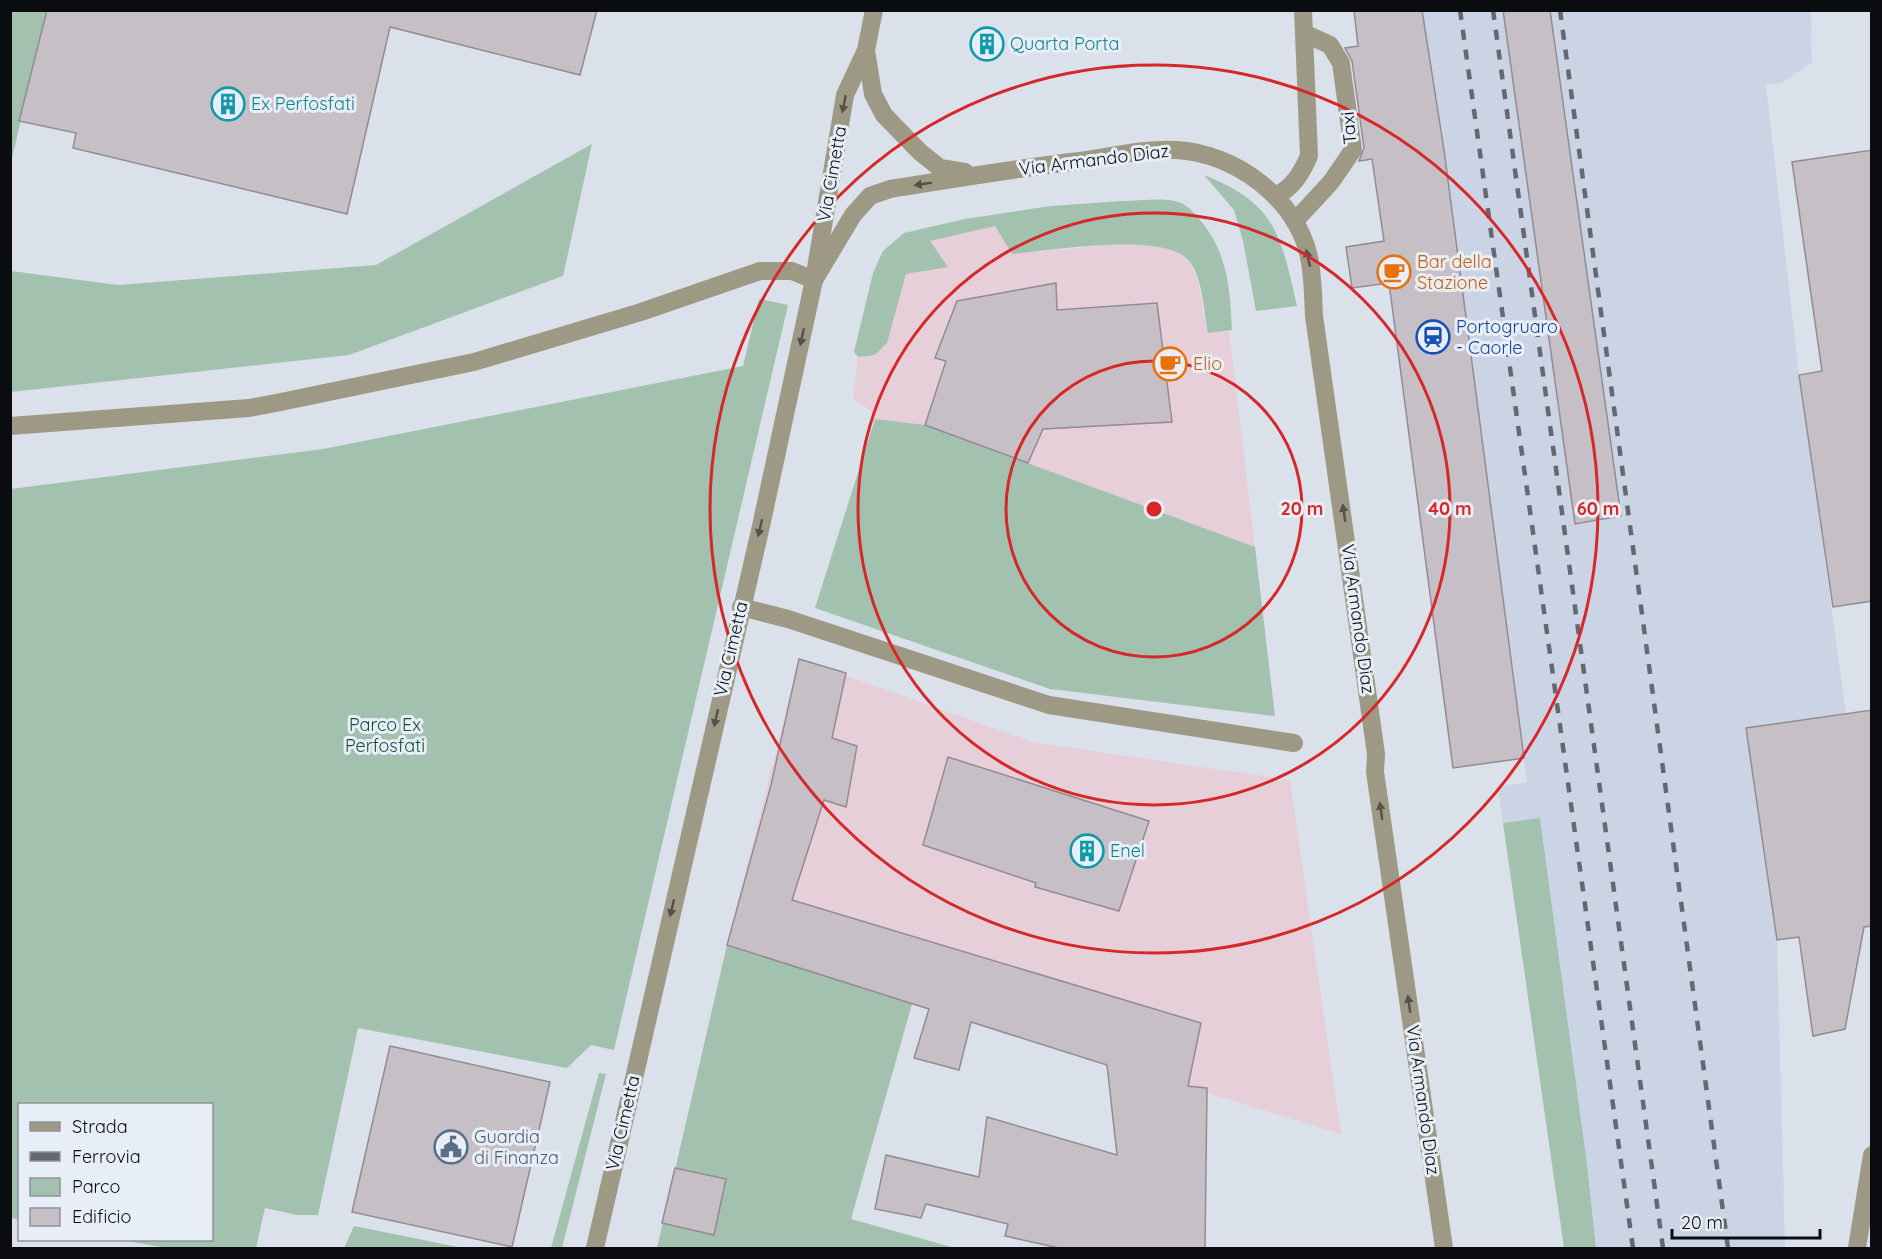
<svg xmlns="http://www.w3.org/2000/svg" width="1882" height="1259" viewBox="0 0 1882 1259" font-family="Quicksand,sans-serif">
	<style>
		.commercial { fill: #e7cfda }
		.built { fill: #cbd4e4 }
		.green { fill: #a3c1af }
		.building { fill: #c7bfc6; stroke: #928b92; stroke-width: 1.5 }
		.lines { fill: none; stroke-linecap: round; stroke-linejoin: round }
		.minor { stroke: #9d9985; stroke-width: 18 }
		.rail { stroke: #65696f; stroke-width: 4.5; stroke-dasharray: 10 10; stroke-linecap: butt }
		.oneway { fill: #54524a }
		.ring { fill: none; stroke: #d62828; stroke-width: 3 }
		.labels { text-anchor: middle; stroke-width: 6; stroke-linejoin: round; paint-order: stroke }
		.culture-label { font-size: 18px; fill: #0d838f; stroke: #e8eef7; text-anchor: start }
		.street-label { font-size: 18px; fill: #0a0c0f; stroke: #e8eef7 }
		.food-label { font-size: 18px; fill: #c56008; stroke: #e8eef7; text-anchor: start }
		.transit-label { font-size: 18px; fill: #164399; stroke: #e8eef7; text-anchor: start }
		.park-label { font-size: 18px; fill: #165036; stroke: #e8eef7 }
		.service-label { font-size: 18px; fill: #4e5e75; stroke: #e8eef7; text-anchor: start }
		.centre { fill: #d62828; stroke: #e8eef7; stroke-width: 3 }
		.ring-label { font-size: 18px; text-anchor: middle; font-weight: bold; fill: #d62828; stroke: #e8eef7; stroke-width: 6; stroke-linejoin: round; paint-order: stroke }
	</style>
	<rect width="100%" height="100%" fill="#dbe1ea"/>
	<!-- commercial -->
	<g class="commercial">
		<path d="M995 226 1012 254 1119 244 1152 245 1178 252 1190 262 1197 278 1208 333 1229 330 1255 547 925 425 875 419 869 409 853 399 858 357 875 355 887 343 906 274 930 241Z"/>
		<path d="M799 659 1033 742 1290 780 1341 1134 727 945Z"/>
	</g>
	<!-- built -->
	<path class="built" d="M1422 11H1811L1812 62 1782 83 1766 85 1799 375 1846 713 1746 728 1777 940 1785 1248H1596L1587 1164 1540 818 1503 823 1498 787 1527 782 1455 235Z"/>
	<!-- green -->
	<g class="green">
		<path d="M11 11H47L11 162Z"/>
		<path d="M592 144 563 276 349 355 11 392V271L118 285 376 265Z"/>
		<path d="M1204 175C1276 203 1281 236 1297 306L1256 311 1243 241 1234 210Z"/>
		<path d="M1122 201C1139 201 1163 197 1178 202 1188 205 1194 213 1200 220 1228 253 1230 289 1232 330L1208 333C1204 312 1203 280 1190 262 1167 230 1049 251 1012 254L995 226 930 241 948 267 906 274 887 343 875 355 858 357 854 352 873 273 883 251 904 233 965 219 1051 206Z"/>
		<path d="M759 299 788 305 614 1050 591 1045 567 1068 358 1028 318 1215H297L265 1208 256 1248H167L121 1240H212V1104H20L19 1220 11 1218V489L323 449 743 366Z"/>
		<path d="M875 419 925 425 1255 547 1275 716 1050 689 815 608Z"/>
		<path d="M1540 818 1587 1164 1596 1248H1564L1503 823Z"/>
		<path d="M727 945 912 1004 851 1219 955 1248H657Z"/>
		<path d="M599 1073 606 1074 562 1248H551Z"/>
		<path d="M354 1226 463 1248H344Z"/>
	</g>
	<!-- building -->
	<g class="building">
		<path d="M47 10H597L580 75 390 27 347 214 73 148 76 133 19 121Z"/>
		<path d="M1354 10H1422L1444 150 1524 758 1453 768 1389 283 1352 288 1346 247 1384 241 1372 159 1359 161 1364 148 1352 61 1345 48 1358 46Z"/>
		<path d="M1503 10H1550L1621 516 1575 524Z"/>
		<path d="M1872 150V601L1833 607 1799 375 1822 371 1792 162Z"/>
		<path d="M1056 283 1057 310 1157 303 1172 422 1043 429 1028 463 925 425 946 361 935 358 957 301Z"/>
		<path d="M799 659 846 673 832 738 857 746 846 807 824 800 792 900 1201 1023 1188 1086 1207 1088 1205 1248H1059L1005 1236 1008 1224 926 1204 921 1218 875 1209 886 1155 979 1177 987 1117 1117 1155 1107 1065 971 1022 959 1070 914 1058 929 1009 727 945 771 785Z"/>
		<path d="M1872 710V926L1864 927 1845 1029 1813 1036 1799 937 1777 940 1746 728Z"/>
		<path d="M948 757 1149 821 1119 911 1035 887 1036 883 923 845Z"/>
		<path d="M390 1046 550 1082 512 1247 352 1212Z"/>
		<path d="M675 1168 726 1179 714 1235 662 1223Z"/>
	</g>
	<g class="lines">
		<!-- minor -->
		<g class="minor">
			<path d="M874 10 866 50 873 94 884 115 920 152 940 168 965 172"/>
			<path d="M1276 196C1293 187 1301 174 1309 156L1303 10"/>
			<path d="M1295 221 1331 182 1353 150 1341 63 1330 45 1306 34"/>
			<path d="M814 280 853 215 870 196 890 189C954 179 1017 168 1080 161 1111 157 1145 148 1176 150 1235 153 1296 198 1309 257 1313 276 1313 296 1314 316L1376 754 1375 772 1444 1248"/>
			<path d="M10 426 249 408 276 403 474 362 641 312 760 271H792L814 280"/>
			<path d="M741 607 788 619 1049 705 1294 743"/>
			<path d="M595 1248 761 526 814 280 845 95 866 50"/>
			<path d="M1857 1248 1872 1155"/>
		</g>
		<!-- rail -->
		<g class="rail">
			<path d="M1460 10 1633 1248"/>
			<path d="M1493 10 1663 1248"/>
			<path d="M1560 10 1728 1248"/>
		</g>
	</g>
	<!-- one-way arrows -->
	<defs><path id="oneway-solid" d="M-6-.8H1V-3.2L6.5 0L1 3.2V.8H-6Z" transform="scale(1.5)"/></defs>
	<g class="oneway">
		<use href="#oneway-solid" transform="translate(844 104) rotate(101)"/>
		<use href="#oneway-solid" transform="translate(923 184) rotate(171)"/>
		<use href="#oneway-solid" transform="translate(1308 258) rotate(-103)"/>
		<use href="#oneway-solid" transform="translate(802 337) rotate(102)"/>
		<use href="#oneway-solid" transform="translate(1344 513) rotate(-98)"/>
		<use href="#oneway-solid" transform="translate(760 528) rotate(103)"/>
		<use href="#oneway-solid" transform="translate(716 718) rotate(103)"/>
		<use href="#oneway-solid" transform="translate(1381 811) rotate(-98)"/>
		<use href="#oneway-solid" transform="translate(672 908) rotate(103)"/>
		<use href="#oneway-solid" transform="translate(1409 1004) rotate(-98)"/>
	</g>
	<!-- distance rings -->
	<g class="ring">
		<circle cx="1154" cy="509" r="148"/>
		<circle cx="1154" cy="509" r="296"/>
		<circle cx="1154" cy="509" r="444"/>
	</g>
	<!-- icons -->
	<defs>
		<symbol id="building-ring" viewBox="-11 -11 22 22"><circle r="9.5" fill="#e8eef7" stroke="#0f9aa8" stroke-width="1.5"/><path d="M-4-6H4V6H1V3H-1V6H-4ZM-2.5-4.3h1.7v1.8h-1.7ZM.8-4.3h1.7v1.8H.8ZM-2.5-1h1.7V.8h-1.7ZM.8-1h1.7V.8H.8Z" fill="#0f9aa8"/></symbol>
		<symbol id="cafe-ring" viewBox="-11 -11 22 22"><circle r="9.5" fill="#e8eef7" stroke="#e8710a" stroke-width="1.5"/><path d="M-5.5-4.5H6V0H3Q3 3.5 0 3.5H-2.5Q-5.5 3.5-5.5 0ZM3-3.2v2h1.7v-2ZM-6 4.5H4V6H-6Z" fill="#e8710a"/></symbol>
		<symbol id="station-ring" viewBox="-11 -11 22 22"><circle r="9.5" fill="#e8eef7" stroke="#1a4fb4" stroke-width="1.5"/><path d="M-3-6H3Q5-6 5-4V2Q5 4 3 4L4.5 6H3L1.5 4h-3L-3 6H-4.5L-3 4Q-5 4-5 2V-4Q-5-6-3-6ZM-3.5-4v3h7v-3ZM-3.5 1v1.5H-2V1ZM2 1v1.5H3.5V1Z" fill="#1a4fb4"/></symbol>
		<symbol id="civic-ring" viewBox="-11 -11 22 22"><circle r="9.5" fill="#e8eef7" stroke="#5c6f8a" stroke-width="1.5"/><path d="M-.6-6.5H3V-4.5H.6V-3L4-1V1h2V6H-6V1h2V-1L-.6-3ZM-1.2 2.5V6h2.4V2.5Z" fill="#5c6f8a"/></symbol>
	</defs>
	<g fill-rule="evenodd">
		<use href="#building-ring" x="968" y="25" width="38" height="38"/>
		<use href="#building-ring" x="209" y="85" width="38" height="38"/>
		<use href="#cafe-ring" x="1375" y="253" width="38" height="38"/>
		<use href="#station-ring" x="1414" y="318" width="38" height="38"/>
		<use href="#cafe-ring" x="1151" y="345" width="38" height="38"/>
		<use href="#building-ring" x="1068" y="832" width="38" height="38"/>
		<use href="#civic-ring" x="432" y="1128" width="38" height="38"/>
	</g>
	<g class="labels">
		<!-- culture labels -->
		<g class="culture-label">
			<text x="1010" y="50">Quarta Porta</text>
			<text x="251" y="110">Ex Perfosfati</text>
			<text x="1110" y="857">Enel</text>
		</g>
		<!-- street labels -->
		<g class="street-label">
			<text transform="translate(1349 128) rotate(-95)" y="6">Taxi</text>
			<text transform="translate(1094 160) rotate(-7)" y="6">Via Armando Diaz</text>
			<text transform="translate(832 174) rotate(-80)" y="6">Via Cimetta</text>
			<text transform="translate(1358 619) rotate(82)" y="6">Via Armando Diaz</text>
			<text transform="translate(731 649) rotate(-77)" y="6">Via Cimetta</text>
			<text transform="translate(1423 1100) rotate(82)" y="6">Via Armando Diaz</text>
			<text transform="translate(623 1123) rotate(-77)" y="6">Via Cimetta</text>
		</g>
		<!-- food labels -->
		<g class="food-label">
			<text x="1417" y="268">Bar della<tspan x="1417" dy="21">Stazione</tspan></text>
			<text x="1193" y="370">Elio</text>
		</g>
		<!-- transit labels -->
		<g class="transit-label">
			<text x="1456" y="333">Portogruaro<tspan x="1456" dy="21">- Caorle</tspan></text>
		</g>
		<!-- park labels -->
		<g class="park-label">
			<text x="385" y="731">Parco Ex<tspan x="385" dy="21">Perfosfati</tspan></text>
		</g>
		<!-- service labels -->
		<g class="service-label">
			<text x="474" y="1143">Guardia<tspan x="474" dy="21">di Finanza</tspan></text>
		</g>
	</g>
	<circle cx="1154" cy="509" r="9" class="centre"/>
	<g class="ring-label">
		<text x="1302" y="515">20 m</text>
		<text x="1450" y="515">40 m</text>
		<text x="1598" y="515">60 m</text>
	</g>
	<!-- border -->
	<rect width="1882" height="1259" fill="none" stroke="#0a0c0f" stroke-width="24"/>
	<!-- legend -->
	<rect x="18" y="1103" width="195" height="138" fill="#e8eef7" stroke="#8f949a" stroke-width="1.5"/>
	<rect x="30" y="1122" width="30" height="9" fill="#9d9985" stroke="#8f949a" stroke-width="1.5"/>
	<text x="72" y="1133" font-size="18" fill="#0a0c0f">Strada</text>
	<rect x="30" y="1152" width="30" height="9" fill="#65696f" stroke="#8f949a" stroke-width="1.5"/>
	<text x="72" y="1163" font-size="18" fill="#0a0c0f">Ferrovia</text>
	<rect x="30" y="1178" width="30" height="18" fill="#a3c1af" stroke="#8f949a" stroke-width="1.5"/>
	<text x="72" y="1193" font-size="18" fill="#0a0c0f">Parco</text>
	<rect x="30" y="1208" width="30" height="18" fill="#c7bfc6" stroke="#8f949a" stroke-width="1.5"/>
	<text x="72" y="1223" font-size="18" fill="#0a0c0f">Edificio</text>
	<!-- scale -->
	<path d="M1672 1229v9h148v-9" fill="none" stroke="#0a0c0f" stroke-width="3"/>
	<text x="1681" y="1229" font-size="18" fill="#0a0c0f" stroke="#e8eef7" stroke-width="4.5" paint-order="stroke">20 m</text>
</svg>
